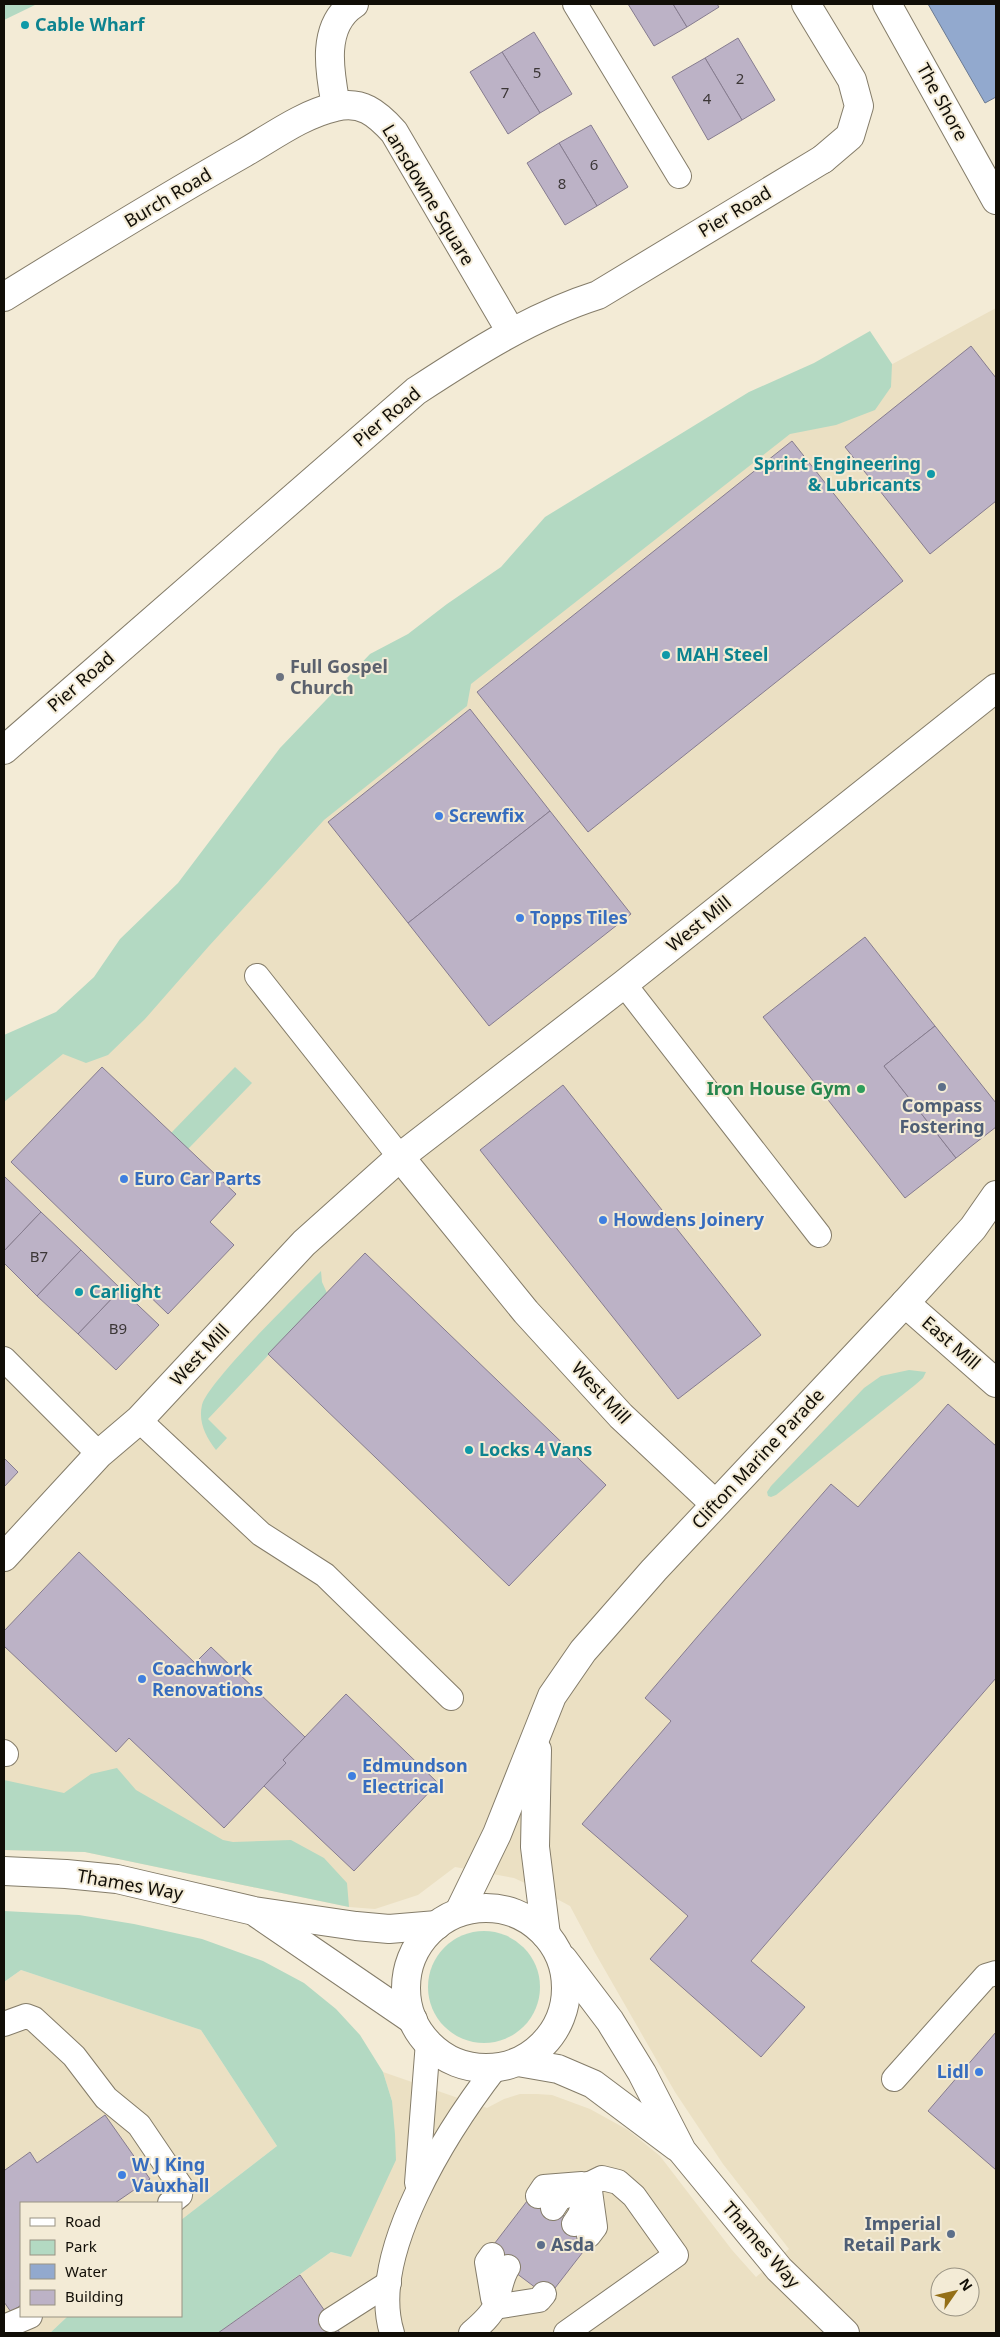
<svg xmlns="http://www.w3.org/2000/svg" width="1000" height="2337" viewBox="0 0 1000 2337" font-family="'Noto Sans',sans-serif">
	<style>
		.built { fill: #ebe0c3; fill-rule: evenodd }
		.green { fill: #b3d9c2 }
		.water { fill: #92a9ce; stroke: #6b7a92 }
		.building { fill: #bcb2c6; stroke: #867c8f }
		.lines { fill: none; stroke-linecap: round; stroke-linejoin: round }
		.service-casing { stroke: #847c69; stroke-width: 26 }
		.pedestrian-casing { stroke: #847c69; stroke-width: 30 }
		.minor-casing { stroke: #847c69; stroke-width: 30 }
		.tertiary-casing { stroke: #847c69; stroke-width: 30 }
		.service { stroke: #fff; stroke-width: 24 }
		.pedestrian { stroke: #fff; stroke-width: 28 }
		.minor { stroke: #fff; stroke-width: 28 }
		.tertiary { stroke: #fff; stroke-width: 28 }
		.culture-dot { fill: #0f9aa8; stroke: #f3ebd6; stroke-width: 2 }
		.worship-dot { fill: #6b7280; stroke: #f3ebd6; stroke-width: 2 }
		.shop-dot { fill: #3f7fe0; stroke: #f3ebd6; stroke-width: 2 }
		.service-dot { fill: #5c6f8a; stroke: #f3ebd6; stroke-width: 2 }
		.leisure-dot { fill: #2e9e5b; stroke: #f3ebd6; stroke-width: 2 }
		.labels { text-anchor: middle; stroke-width: 4; stroke-linejoin: round; paint-order: stroke }
		.number-label { font-size: 15px; fill: #3c3737 }
		.culture-label { font-size: 18px; font-weight: bold; fill: #0d838f; stroke: #f3ebd6; text-anchor: start }
		.street-label { font-size: 18px; fill: #110e07; stroke: #f3ebd6 }
		.worship-label { font-size: 18px; font-weight: bold; fill: #5b616d; stroke: #f3ebd6; text-anchor: start }
		.shop-label { font-size: 18px; font-weight: bold; fill: #366cbe; stroke: #f3ebd6; text-anchor: start }
		.leisure-label { font-size: 18px; font-weight: bold; fill: #27864d; stroke: #f3ebd6; text-anchor: end }
		.service-label { font-size: 18px; font-weight: bold; fill: #4e5e75; stroke: #f3ebd6 }
	</style>
	<rect width="100%" height="100%" fill="#f3ebd6"/>
	<!-- built -->
	<g class="built">
		<path d="M996 308V2333H218L331 2252 351 2257 392 2101 383 2072 487 2108 504 2099 520 2094H537L552 2095 590 2109 628 2130 660 2156 732 2250 756 2277 789 2249 723 2164 675 2092 594 1951 570 1906 542 1891 514 1878 455 1867 418 1895 375 1909 349 1907 85 1852 4 1850V1072L776 427ZM940 2277H970V2307H940Z"/>
		<path d="M21 1970 201 2030 277 2146 181 2220V2203H21V2316H68L50 2333H4V1982Z"/>
	</g>
	<!-- green -->
	<g class="green">
		<path d="M4 4H37L4 20Z"/>
		<path d="M870 331 892 364 891 387 875 410 836 425 790 434 471 684 467 706 324 820 209 946 145 1019 108 1055 86 1063 63 1054 4 1102V1035L56 1012 94 977 120 939 178 883 280 748 370 654 408 634 447 604 501 567 545 517 749 392 814 363Z"/>
		<path d="M235 1067 252 1083 188 1149 171 1133Z"/>
		<path d="M321 1271 322 1282 327 1293 208 1419 227 1438 216 1450C206 1437 198 1422 202 1405 208 1382 300 1292 321 1271Z"/>
		<path d="M909 1370 926 1372 923 1378 915 1385 776 1495 771 1497 768 1496 767 1492 771 1486 864 1388 881 1376Z"/>
		<path d="M117 1768 136 1790 223 1840 233 1842 291 1840 324 1858 347 1883 349 1907 85 1852 4 1850V1780L64 1793 91 1774Z"/>
		<path d="M4 1911 79 1915 134 1924 202 1939 263 1961 304 1983 336 2009 360 2035 383 2072 392 2101 395 2134 396 2160 351 2257 331 2252 218 2333H50L68 2316H181V2220L277 2146 201 2030 21 1970 4 1982Z"/>
		<circle cx="484" cy="1987" r="56"/>
	</g>
	<!-- water -->
	<path class="water" d="M928 4H996V97L985 103Z"/>
	<!-- building -->
	<g class="building">
		<path d="M628 4H673L687 27 654 46Z"/>
		<path d="M673 4H717L719 7 687 27Z"/>
		<path d="M534 32 572 94 540 113 502 52Z"/>
		<path d="M738 38 775 100 742 120 705 58Z"/>
		<path d="M502 52 540 113 508 134 470 72Z"/>
		<path d="M705 58 742 120 708 140 672 77Z"/>
		<path d="M591 125 628 187 597 206 559 143Z"/>
		<path d="M559 143 597 206 565 225 527 163Z"/>
		<path d="M971 346 996 378V501L930 554 845 447Z"/>
		<path d="M792 441 903 581 588 832 477 692Z"/>
		<path d="M470 709 550 811 408 923 328 822Z"/>
		<path d="M550 811 631 914 489 1026 408 923Z"/>
		<path d="M865 937 935 1026 884 1066 956 1158 905 1198 763 1017Z"/>
		<path d="M935 1026 996 1103V1127L956 1158 884 1066Z"/>
		<path d="M102 1067 236 1194 210 1222 234 1245 168 1314 11 1162Z"/>
		<path d="M563 1085 761 1335 678 1399 480 1150Z"/>
		<path d="M4 1176 41 1212 4 1251Z"/>
		<path d="M41 1212 81 1250 37 1296 4 1263V1251Z"/>
		<path d="M81 1250 121 1289 78 1334 37 1296Z"/>
		<path d="M365 1253 606 1485 509 1586 268 1354Z"/>
		<path d="M121 1289 159 1325 116 1370 78 1334Z"/>
		<path d="M948 1404 996 1446V1678L751 1961 805 2007 761 2057 650 1959 688 1916 582 1824 671 1721 645 1698 698 1636 831 1484 858 1507Z"/>
		<path d="M4 1458 18 1472 4 1487Z"/>
		<path d="M79 1552 195 1663 211 1647 305 1737 283 1760 286 1763 224 1828 129 1738 116 1752 4 1646V1631Z"/>
		<path d="M346 1694 438 1783 354 1871 264 1786 286 1763 283 1760Z"/>
		<path d="M996 2032V2170L928 2111Z"/>
		<path d="M105 2115 150 2179 115 2203H21V2305L11 2312 4 2302V2167L5 2170 30 2152 37 2163Z"/>
		<path d="M534 2192 593 2239 548 2297 488 2252Z"/>
		<path d="M300 2275 340 2333H218Z"/>
	</g>
	<g class="lines">
		<defs>
			<g id="service">
				<path d="M575 4 679 176"/>
				<path d="M257 976 400 1157"/>
				<path d="M624 984 819 1235"/>
				<path d="M4 1359 99 1454"/>
				<path d="M139 1420 261 1534 325 1575 451 1698"/>
				<path d="M4 1752 6 1754"/>
				<path d="M4 2024 26 2016 34 2019 74 2056 106 2098 139 2125 181 2187 180 2195 170 2203"/>
				<path d="M894 2079 986 1976 996 1973"/>
				<path d="M417 2183 428 2042"/>
				<path d="M589 2184 595 2227 589 2235"/>
				<path d="M538 2196 544 2187 582 2184"/>
				<path d="M553 2208 559 2199 602 2178 618 2182 634 2196 676 2255 566 2333"/>
				<path d="M574 2224 580 2215 587 2190"/>
				<path d="M492 2255 487 2262 493 2298"/>
				<path d="M495 2307 539 2300 544 2294"/>
				<path d="M331 2320 389 2283"/>
				<path d="M4 2327 30 2316"/>
				<path d="M392 2333C367 2254 449 2128 496 2067"/>
				<path d="M471 2333C479 2326 491 2316 495 2306 500 2293 500 2279 508 2267"/>
			</g>
			<path id="pedestrian" d="M806 4 852 80 859 106 850 136 823 159"/>
			<g id="minor">
				<path d="M336 106C330 74 320 26 354 4"/>
				<path d="M4 297C83 248 163 199 244 153 272 137 303 114 335 107 361 100 377 113 394 132L511 332"/>
				<path d="M4 750 416 391C474 353 532 316 598 295L823 159"/>
				<path d="M400 1157 526 1312 621 1416 715 1504"/>
				<path d="M905 1303 996 1383"/>
				<path d="M4 1557 99 1454 139 1420 304 1243 400 1157 624 984 996 688"/>
			</g>
			<g id="tertiary">
				<path d="M887 4 996 200"/>
				<path d="M537 1750 535 1847 546 1935"/>
				<path d="M4 1871 66 1874 117 1879 254 1911 356 1926 389 1929 437 1925"/>
				<circle cx="486" cy="1988" r="80"/>
				<path d="M459 1912 497 1834 552 1696 583 1651 654 1570 905 1303 973 1228 996 1195"/>
				<path d="M258 1914 413 2020"/>
				<path d="M563 1959 610 2021 642 2073 682 2151 779 2269 845 2333"/>
				<path d="M518 2062 558 2069 593 2084 677 2147"/>
			</g>
		</defs>
		<!-- service casing -->
		<use href="#service" class="service-casing"/>
		<!-- pedestrian casing -->
		<use href="#pedestrian" class="pedestrian-casing"/>
		<!-- minor casing -->
		<use href="#minor" class="minor-casing"/>
		<!-- tertiary casing -->
		<use href="#tertiary" class="tertiary-casing"/>
		<!-- service -->
		<use href="#service" class="service"/>
		<!-- pedestrian -->
		<use href="#pedestrian" class="pedestrian"/>
		<!-- minor -->
		<use href="#minor" class="minor"/>
		<!-- tertiary -->
		<use href="#tertiary" class="tertiary"/>
	</g>
	<!-- markers -->
	<g class="culture-dot">
		<circle cx="25" cy="25" r="5"/>
		<circle cx="931" cy="474" r="5"/>
		<circle cx="666" cy="655" r="5"/>
		<circle cx="79" cy="1292" r="5"/>
		<circle cx="469" cy="1450" r="5"/>
	</g>
	<circle class="worship-dot" cx="280" cy="677" r="5"/>
	<g class="shop-dot">
		<circle cx="439" cy="816" r="5"/>
		<circle cx="520" cy="918" r="5"/>
		<circle cx="124" cy="1179" r="5"/>
		<circle cx="603" cy="1220" r="5"/>
		<circle cx="142" cy="1679" r="5"/>
		<circle cx="352" cy="1776" r="5"/>
		<circle cx="979" cy="2072" r="5"/>
		<circle cx="122" cy="2175" r="5"/>
	</g>
	<g class="service-dot">
		<circle cx="942" cy="1087" r="5"/>
		<circle cx="951" cy="2234" r="5"/>
		<circle cx="541" cy="2245" r="5"/>
	</g>
	<circle class="leisure-dot" cx="861" cy="1089" r="5"/>
	<g class="labels">
		<!-- number labels -->
		<g class="number-label">
			<text x="537" y="78">5</text>
			<text x="740" y="84">2</text>
			<text x="505" y="98">7</text>
			<text x="707" y="104">4</text>
			<text x="594" y="170">6</text>
			<text x="562" y="189">8</text>
			<text x="39" y="1262">B7</text>
			<text x="118" y="1334">B9</text>
		</g>
		<!-- culture labels -->
		<g class="culture-label">
			<text x="35" y="31">Cable Wharf</text>
			<text x="921" y="470" text-anchor="end">Sprint Engineering<tspan x="921" dy="21">&amp; Lubricants</tspan></text>
			<text x="676" y="661">MAH Steel</text>
			<text x="89" y="1298">Carlight</text>
			<text x="479" y="1456">Locks 4 Vans</text>
		</g>
		<!-- street labels -->
		<g class="street-label">
			<text transform="translate(942 102) rotate(61)" y="6">The Shore</text>
			<text transform="translate(428 195) rotate(59)" y="6">Lansdowne Square</text>
			<text transform="translate(168 198) rotate(-31)" y="6">Burch Road</text>
			<text transform="translate(735 212) rotate(-31)" y="6">Pier Road</text>
			<text transform="translate(387 417) rotate(-40)" y="6">Pier Road</text>
			<text transform="translate(81 682) rotate(-41)" y="6">Pier Road</text>
			<text transform="translate(699 924) rotate(-39)" y="6">West Mill</text>
			<text transform="translate(951 1343) rotate(41)" y="6">East Mill</text>
			<text transform="translate(200 1355) rotate(-47)" y="6">West Mill</text>
			<text transform="translate(601 1393) rotate(47)" y="6">West Mill</text>
			<text transform="translate(758 1459) rotate(-47)" y="6">Clifton Marine Parade</text>
			<text transform="translate(130 1885) rotate(10)" y="6">Thames Way</text>
			<text transform="translate(761 2245) rotate(49)" y="6">Thames Way</text>
		</g>
		<!-- worship labels -->
		<g class="worship-label">
			<text x="290" y="673">Full Gospel<tspan x="290" dy="21">Church</tspan></text>
		</g>
		<!-- shop labels -->
		<g class="shop-label">
			<text x="449" y="822">Screwfix</text>
			<text x="530" y="924">Topps Tiles</text>
			<text x="134" y="1185">Euro Car Parts</text>
			<text x="613" y="1226">Howdens Joinery</text>
			<text x="152" y="1675">Coachwork<tspan x="152" dy="21">Renovations</tspan></text>
			<text x="362" y="1772">Edmundson<tspan x="362" dy="21">Electrical</tspan></text>
			<text x="969" y="2078" text-anchor="end">Lidl</text>
			<text x="132" y="2171">W J King<tspan x="132" dy="21">Vauxhall</tspan></text>
		</g>
		<!-- leisure labels -->
		<g class="leisure-label">
			<text x="851" y="1095">Iron House Gym</text>
		</g>
		<!-- service labels -->
		<g class="service-label">
			<text x="942" y="1112">Compass<tspan x="942" dy="21">Fostering</tspan></text>
			<text x="941" y="2230" text-anchor="end">Imperial<tspan x="941" dy="21">Retail Park</tspan></text>
			<text x="551" y="2251" text-anchor="start">Asda</text>
		</g>
	</g>
	<!-- border -->
	<rect width="1000" height="2337" fill="none" stroke="#110e07" stroke-width="10"/>
	<!-- legend -->
	<rect x="20" y="2202" width="162" height="115" fill="#f3ebd6" stroke="#999383"/>
	<rect x="30" y="2218" width="25" height="8" fill="#ffffff" stroke="#999383"/>
	<text x="65" y="2227" font-size="15" fill="#110e07">Road</text>
	<rect x="30" y="2240" width="25" height="15" fill="#b3d9c2" stroke="#999383"/>
	<text x="65" y="2252" font-size="15" fill="#110e07">Park</text>
	<rect x="30" y="2264" width="25" height="15" fill="#92a9ce" stroke="#999383"/>
	<text x="65" y="2277" font-size="15" fill="#110e07">Water</text>
	<rect x="30" y="2290" width="25" height="15" fill="#bcb2c6" stroke="#999383"/>
	<text x="65" y="2302" font-size="15" fill="#110e07">Building</text>
	<!-- north arrow -->
	<g transform="translate(955 2292) rotate(56)"><circle r="24" fill="#f3ebd6" stroke="#999383"/>
	<path d="M0-4L9 19L0 12L-9 19Z" fill="#946f17"/>
	<text y="-8" font-size="14" font-weight="bold" text-anchor="middle" fill="#110e07">N</text>
	</g>
</svg>
